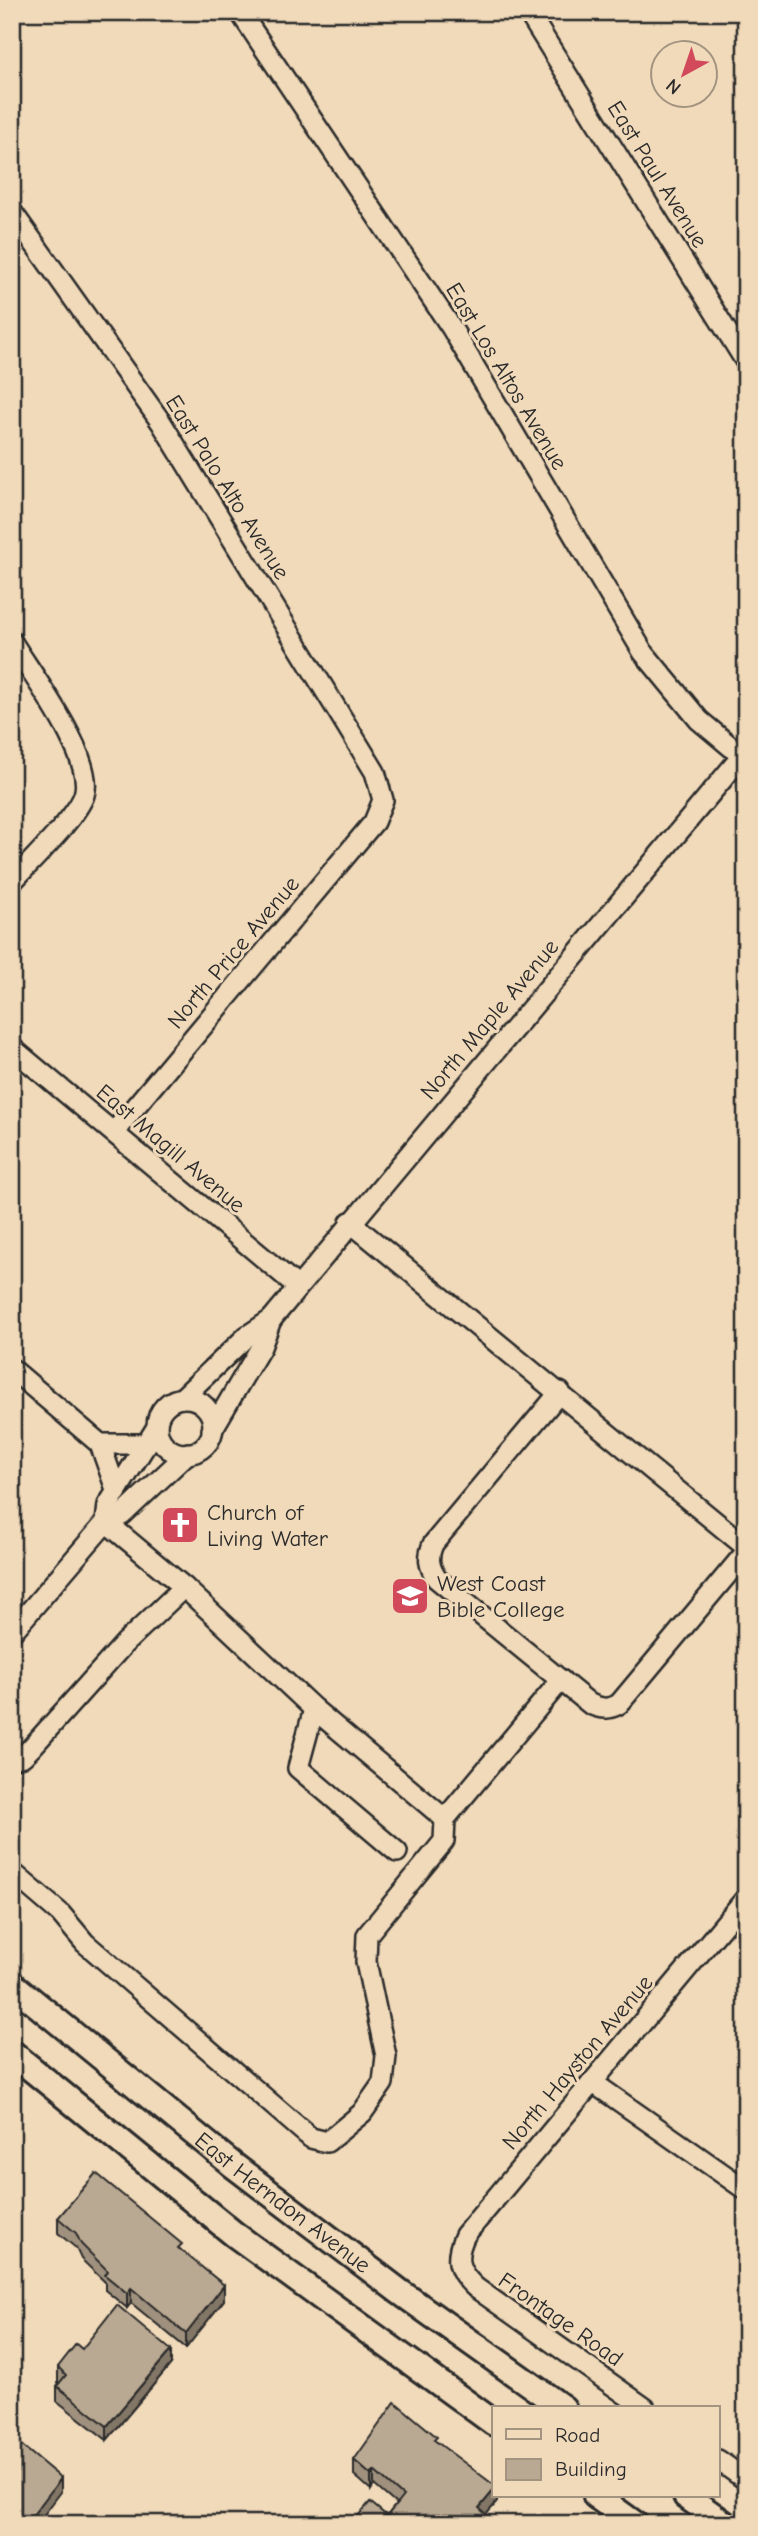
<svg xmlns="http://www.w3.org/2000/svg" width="758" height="2536" viewBox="0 0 758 2536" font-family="'Comic Neue',sans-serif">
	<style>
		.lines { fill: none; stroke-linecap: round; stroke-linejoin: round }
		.minor-casing { stroke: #2b2b2b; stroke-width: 24 }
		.major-casing { stroke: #2b2b2b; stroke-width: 30 }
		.minor { stroke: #f1daba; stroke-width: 19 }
		.major { stroke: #f1daba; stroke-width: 24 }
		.wall { fill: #a0917e; stroke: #2b2b2b; stroke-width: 2 }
		.shaded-wall { fill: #827666; stroke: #2b2b2b; stroke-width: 2 }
		.building { fill: #baa992; stroke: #2b2b2b; stroke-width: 2 }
		.labels { text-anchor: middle; stroke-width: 6; stroke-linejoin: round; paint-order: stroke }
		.street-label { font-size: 23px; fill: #2b2b2b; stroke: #f1daba }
		.poi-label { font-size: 23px; fill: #2b2b2b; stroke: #f1daba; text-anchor: start }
	</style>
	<rect width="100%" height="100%" fill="#f1daba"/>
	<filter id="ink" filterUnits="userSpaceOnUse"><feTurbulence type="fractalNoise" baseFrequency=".0143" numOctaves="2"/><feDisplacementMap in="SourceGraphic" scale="14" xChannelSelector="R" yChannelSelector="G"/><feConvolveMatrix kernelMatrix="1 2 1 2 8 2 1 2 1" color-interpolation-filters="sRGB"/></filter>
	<g filter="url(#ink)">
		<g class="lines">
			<defs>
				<g id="minor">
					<path d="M240 12 451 327 643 652 699 720 742 756"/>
					<path d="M528 12 746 362"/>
					<path d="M12 212 161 422 375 772 383 800 374 822 114 1132"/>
					<path d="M12 642C32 675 96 759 84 795 77 817 29 863 12 882"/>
					<path d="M12 1048 297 1286"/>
					<path d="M350 1222 746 1547"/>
					<path d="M12 1369 100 1444"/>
					<path d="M560 1392 433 1544C427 1558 429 1567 437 1579L590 1704C601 1709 608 1710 619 1704L746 1552"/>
					<path d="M182 1398 247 1336 271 1320 746 751"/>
					<circle cx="185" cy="1426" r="28"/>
					<path d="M212 1430 261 1347 271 1320"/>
					<path d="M117 1492 100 1444H147"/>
					<path d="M106 1522 184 1587 314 1709 445 1819"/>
					<path d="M106 1522 108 1505 157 1427"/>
					<path d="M12 1632 106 1522 122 1515 188 1453"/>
					<path d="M314 1709 298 1768 397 1852"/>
					<path d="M12 1759 23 1756 32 1747 125 1643 184 1587"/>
					<path d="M12 1872 60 1913 85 1943 311 2138 327 2142 362 2113 383 2083 386 2056 366 1962 367 1935 444 1841 445 1819 561 1680"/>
					<path d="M592 2082 746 2190"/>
					<path d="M645 2408 476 2288C457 2271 454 2258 465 2235L746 1898"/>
					<path d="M718 2460 746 2480"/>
				</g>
				<g id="major">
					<path id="s1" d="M12 1984 233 2165 400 2292 563 2408"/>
					<path d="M12 2053 234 2234 494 2423"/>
					<path d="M596 2496 635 2524"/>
					<path d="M686 2496 725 2524"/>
				</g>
			</defs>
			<!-- minor casing -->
			<use href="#minor" class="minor-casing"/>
			<!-- major casing -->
			<use href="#major" class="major-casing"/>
			<!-- minor -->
			<use href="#minor" class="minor"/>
			<!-- major -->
			<use href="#major" class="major"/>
		</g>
		<!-- wall -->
		<g class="wall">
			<path d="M58 2218 182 2251 224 2300 186 2348 131 2303 127 2308 105 2290V2282L81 2259 76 2248 58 2233Z"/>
			<path d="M82 2349 171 2364 107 2440 57 2401V2386L59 2383 58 2382V2367Z"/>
			<path d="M437 2442 497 2496V2502L486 2514 490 2524 387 2516 396 2504 374 2485 371 2490 354 2475V2460Z"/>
		</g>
		<!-- shaded-wall -->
		<g class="shaded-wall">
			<path d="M224 2285V2300L186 2348V2334Z"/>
			<path d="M131 2288V2303L127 2308V2293Z"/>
			<path d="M17 2294V2308L12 2314V2300Z"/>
			<path d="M171 2350V2364L107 2440V2426Z"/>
			<path d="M374 2471V2485L371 2490V2475Z"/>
			<path d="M61 2478V2492L37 2524H26Z"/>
			<path d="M494 2490V2496H497V2502L479 2523V2508Z"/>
		</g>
		<!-- building -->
		<g class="building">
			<path d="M96 2173 182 2244 178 2248 224 2285 186 2334 131 2288 127 2293 105 2275 108 2271 81 2244 76 2233 58 2218Z"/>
			<path d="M12 2290 17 2294 12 2300Z"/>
			<path d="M117 2305 171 2350 107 2426 57 2386 66 2375 58 2367 76 2344 82 2349Z"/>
			<path d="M395 2402 437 2437 434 2440 494 2485V2490L479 2508 490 2518 484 2524H351L370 2502 387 2516 403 2496 374 2471 371 2475 354 2460Z"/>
			<path d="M15 2440 61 2478 26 2524H12V2444Z"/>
		</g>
	</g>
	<!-- icons -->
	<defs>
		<symbol id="church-square" viewBox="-11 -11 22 22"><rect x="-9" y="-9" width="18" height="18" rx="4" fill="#d1495b" stroke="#f1daba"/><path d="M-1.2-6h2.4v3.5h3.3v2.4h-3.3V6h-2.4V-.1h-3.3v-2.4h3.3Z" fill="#fff"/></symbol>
		<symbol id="school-square" viewBox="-11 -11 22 22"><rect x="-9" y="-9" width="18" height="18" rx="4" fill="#d1495b" stroke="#f1daba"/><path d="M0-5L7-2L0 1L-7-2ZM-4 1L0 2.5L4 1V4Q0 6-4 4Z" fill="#fff"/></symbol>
	</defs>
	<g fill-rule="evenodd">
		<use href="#church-square" x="158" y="1503" width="44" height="44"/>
		<use href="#school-square" x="388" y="1574" width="44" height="44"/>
	</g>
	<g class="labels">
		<!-- street labels -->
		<g class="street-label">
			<text transform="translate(658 174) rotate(58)" y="8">East Paul Avenue</text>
			<text transform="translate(507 376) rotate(59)" y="8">East Los Altos Avenue</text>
			<text transform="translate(228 487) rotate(58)" y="8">East Palo Alto Avenue</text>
			<text transform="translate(233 952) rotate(-50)" y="8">North Price Avenue</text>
			<text transform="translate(489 1019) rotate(-50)" y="8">North Maple Avenue</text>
			<text transform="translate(171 1148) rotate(40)" y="8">East Magill Avenue</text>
			<text transform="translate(577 2062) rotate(-50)" y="8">North Hayston Avenue</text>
			<text dy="8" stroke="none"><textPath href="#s1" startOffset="348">East Herndon Avenue</textPath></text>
			<text transform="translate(561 2319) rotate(35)" y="8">Frontage Road</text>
		</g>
		<!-- poi labels -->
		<g class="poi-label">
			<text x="207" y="1520">Church of<tspan x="207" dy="26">Living Water</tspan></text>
			<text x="437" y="1591">West Coast<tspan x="437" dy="26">Bible College</tspan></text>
		</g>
	</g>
	<!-- margin -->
	<rect width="758" height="2536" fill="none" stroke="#f1daba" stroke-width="42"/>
	<rect x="21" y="21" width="716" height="2494" fill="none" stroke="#2b2b2b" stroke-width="2.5" filter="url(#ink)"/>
	<!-- legend -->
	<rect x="492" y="2406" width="228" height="91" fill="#f1daba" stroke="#a29481" stroke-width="2"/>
	<rect x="506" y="2429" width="35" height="10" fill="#f1daba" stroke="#a29481" stroke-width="2"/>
	<text x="555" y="2442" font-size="21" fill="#2b2b2b">Road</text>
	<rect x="506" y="2459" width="35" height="21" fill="#baa992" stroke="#a29481" stroke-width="2"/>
	<text x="555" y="2476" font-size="21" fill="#2b2b2b">Building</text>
	<!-- north arrow -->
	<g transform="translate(684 74) rotate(220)"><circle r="33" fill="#f1daba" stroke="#a29481" stroke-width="2"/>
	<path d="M0-5L12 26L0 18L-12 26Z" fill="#d1495b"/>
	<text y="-10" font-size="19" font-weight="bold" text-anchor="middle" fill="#2b2b2b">N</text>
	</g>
</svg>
